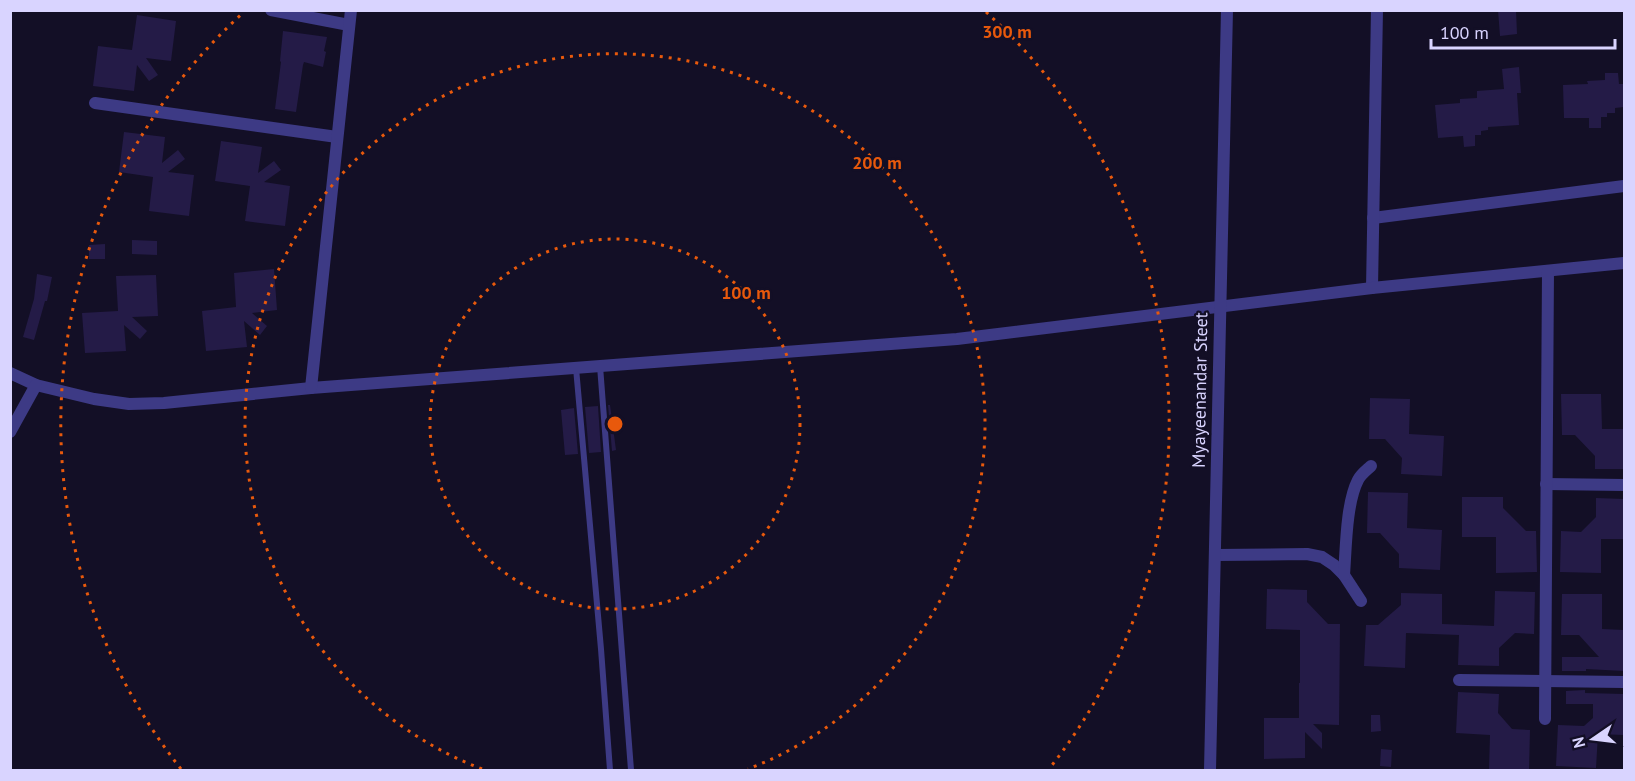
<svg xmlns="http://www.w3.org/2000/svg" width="1635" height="781" viewBox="0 0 1635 781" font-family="'PT Sans',sans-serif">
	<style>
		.building { fill: #241b47 }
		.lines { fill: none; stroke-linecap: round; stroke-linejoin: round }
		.lane { stroke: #3d3a85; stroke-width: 6 }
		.street { stroke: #3d3a85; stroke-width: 12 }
		.ring { fill: none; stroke: #e8590c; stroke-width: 3; stroke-dasharray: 3 6 }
		.labels { text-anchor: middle; stroke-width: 4.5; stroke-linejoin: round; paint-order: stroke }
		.street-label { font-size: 18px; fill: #d9d4ff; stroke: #130f26 }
		.centre { fill: #e8590c; stroke: #130f26; stroke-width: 3 }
		.ring-label { font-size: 18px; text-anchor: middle; font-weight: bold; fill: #e8590c; stroke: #130f26; stroke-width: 4.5; stroke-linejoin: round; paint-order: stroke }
	</style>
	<rect width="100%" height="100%" fill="#130f26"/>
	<!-- building -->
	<g class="building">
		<path d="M1498 10H1516L1517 34 1500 36Z"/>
		<path d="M137 15 176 21 171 61 146 58 158 75 149 81 137 65 134 91 93 86 98 46 132 50Z"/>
		<path d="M283 31 327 37 324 51 326 52 323 67 304 62 303 65 296 112 275 109 281 62 280 61Z"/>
		<path d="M1519 67 1521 93H1517L1519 125 1488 127V130L1481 131V135H1475V146L1464 147 1463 136 1438 138 1435 105 1460 103V99L1477 98V91L1504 89 1502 69Z"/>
		<path d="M1605 73H1618L1619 84H1624V107L1615 108V113H1607V117H1601V128H1589V118H1564L1563 85 1588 84 1587 81 1605 80Z"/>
		<path d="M124 132 165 137 162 163 178 150 185 159 168 172 194 175 189 216 149 211 153 177 119 172Z"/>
		<path d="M221 141 262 147 258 173 274 161 281 170 264 182 290 186 285 226 245 221 250 186 215 181Z"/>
		<path d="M132 240 157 241V255L132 254Z"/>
		<path d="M105 244V259H89V245Z"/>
		<path d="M274 269 277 310 252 313 267 326 260 335 244 321 247 347 206 351 202 311 236 307 234 273Z"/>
		<path d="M37 274 52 277 47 301H45L34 340 23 337 34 299Z"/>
		<path d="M156 275 158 316 132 317 147 331 140 339 124 325 126 351 85 353 82 313 118 311 116 276Z"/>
		<path d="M1561 394H1601L1602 429H1624V469H1595V456L1575 435H1562Z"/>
		<path d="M1370 398 1410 399 1409 434 1444 436 1442 476 1401 474 1402 458 1385 439H1369Z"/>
		<path d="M608 405H610L616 450 612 451Z"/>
		<path d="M598 406 601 452 589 453 585 407Z"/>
		<path d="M574 408 578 454 565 455 561 410Z"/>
		<path d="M1368 492 1408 493 1407 528 1442 530 1440 570 1399 568V554L1380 533H1367Z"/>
		<path d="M1462 497H1503V508L1526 531H1536L1537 572 1496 573V537H1462Z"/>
		<path d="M1596 498 1624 499V539H1601V573L1560 572 1561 531 1581 532 1596 517Z"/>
		<path d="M1267 589 1307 590V602L1328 624H1340L1339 725 1313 724 1322 733V749L1305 732V758L1264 759V718H1299V683H1300V630L1266 629Z"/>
		<path d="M1495 591 1535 592 1534 634 1515 633 1499 648V666L1458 665 1459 635 1406 633 1405 668 1364 666 1366 625H1378L1401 605V593L1442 594V624L1494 626Z"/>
		<path d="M1562 594H1602V629L1624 630V671L1586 669V671H1562V657H1599L1579 635H1561Z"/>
		<path d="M1585 690V693L1624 694V735L1598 734 1596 768 1556 766 1558 725 1584 726 1593 718V704H1566V691Z"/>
		<path d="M1458 692 1499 694 1498 713 1512 729 1530 730 1529 771 1489 770 1490 735 1456 733Z"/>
		<path d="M1371 715H1380L1381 731 1371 732Z"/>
		<path d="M1381 749 1392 750 1391 767 1380 766Z"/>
	</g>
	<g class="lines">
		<!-- lane -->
		<g class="lane">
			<path d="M600 366 631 770"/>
			<path d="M576 368 601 649 610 770"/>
		</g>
		<!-- street -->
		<g class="street">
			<path d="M271 10 349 25"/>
			<path d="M95 103 337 137"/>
			<path d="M1373 218 1624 186"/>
			<path d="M1372 288 1377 10"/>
			<path d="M10 373 36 385 94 399 129 404 164 403 311 388 957 339 1372 288 1624 263"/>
			<path d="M311 388 351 10"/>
			<path d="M10 432 36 385"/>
			<path d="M1546 484 1624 485"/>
			<path d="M1215 555 1307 554 1322 557 1334 565 1344 575 1361 601"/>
			<path d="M1344 575C1346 549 1346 503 1358 480 1361 474 1367 470 1371 466"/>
			<path d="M1459 680 1624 682"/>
			<path d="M1545 719 1548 271"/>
			<path d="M1210 770 1227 10"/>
		</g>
	</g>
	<!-- distance rings -->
	<g class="ring">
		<circle cx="615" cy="424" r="185"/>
		<path d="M482 769A370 370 0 1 1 748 769"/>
		<path d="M181 769A555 555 0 0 1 244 12M986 12A555 555 0 0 1 1049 769"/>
	</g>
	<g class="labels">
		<!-- street labels -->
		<g class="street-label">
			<text transform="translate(1200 390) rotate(-89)" y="6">Myayeenandar Steet</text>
		</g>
	</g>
	<circle cx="615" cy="424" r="9" class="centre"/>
	<g class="ring-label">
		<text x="1007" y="38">300 m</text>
		<text x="877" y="169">200 m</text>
		<text x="746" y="299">100 m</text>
	</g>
	<!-- border -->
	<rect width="1635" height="781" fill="none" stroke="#d9d4ff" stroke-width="24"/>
	<!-- north arrow -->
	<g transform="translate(1593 739) rotate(256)" stroke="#130f26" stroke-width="4.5" paint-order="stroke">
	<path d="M0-4.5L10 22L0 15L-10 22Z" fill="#d9d4ff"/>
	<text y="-9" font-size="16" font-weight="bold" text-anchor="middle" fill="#d9d4ff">N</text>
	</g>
	<!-- scale -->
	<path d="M1431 39v9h184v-9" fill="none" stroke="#d9d4ff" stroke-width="3"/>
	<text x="1440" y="39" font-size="18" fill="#d9d4ff" stroke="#130f26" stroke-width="4.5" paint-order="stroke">100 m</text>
</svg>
